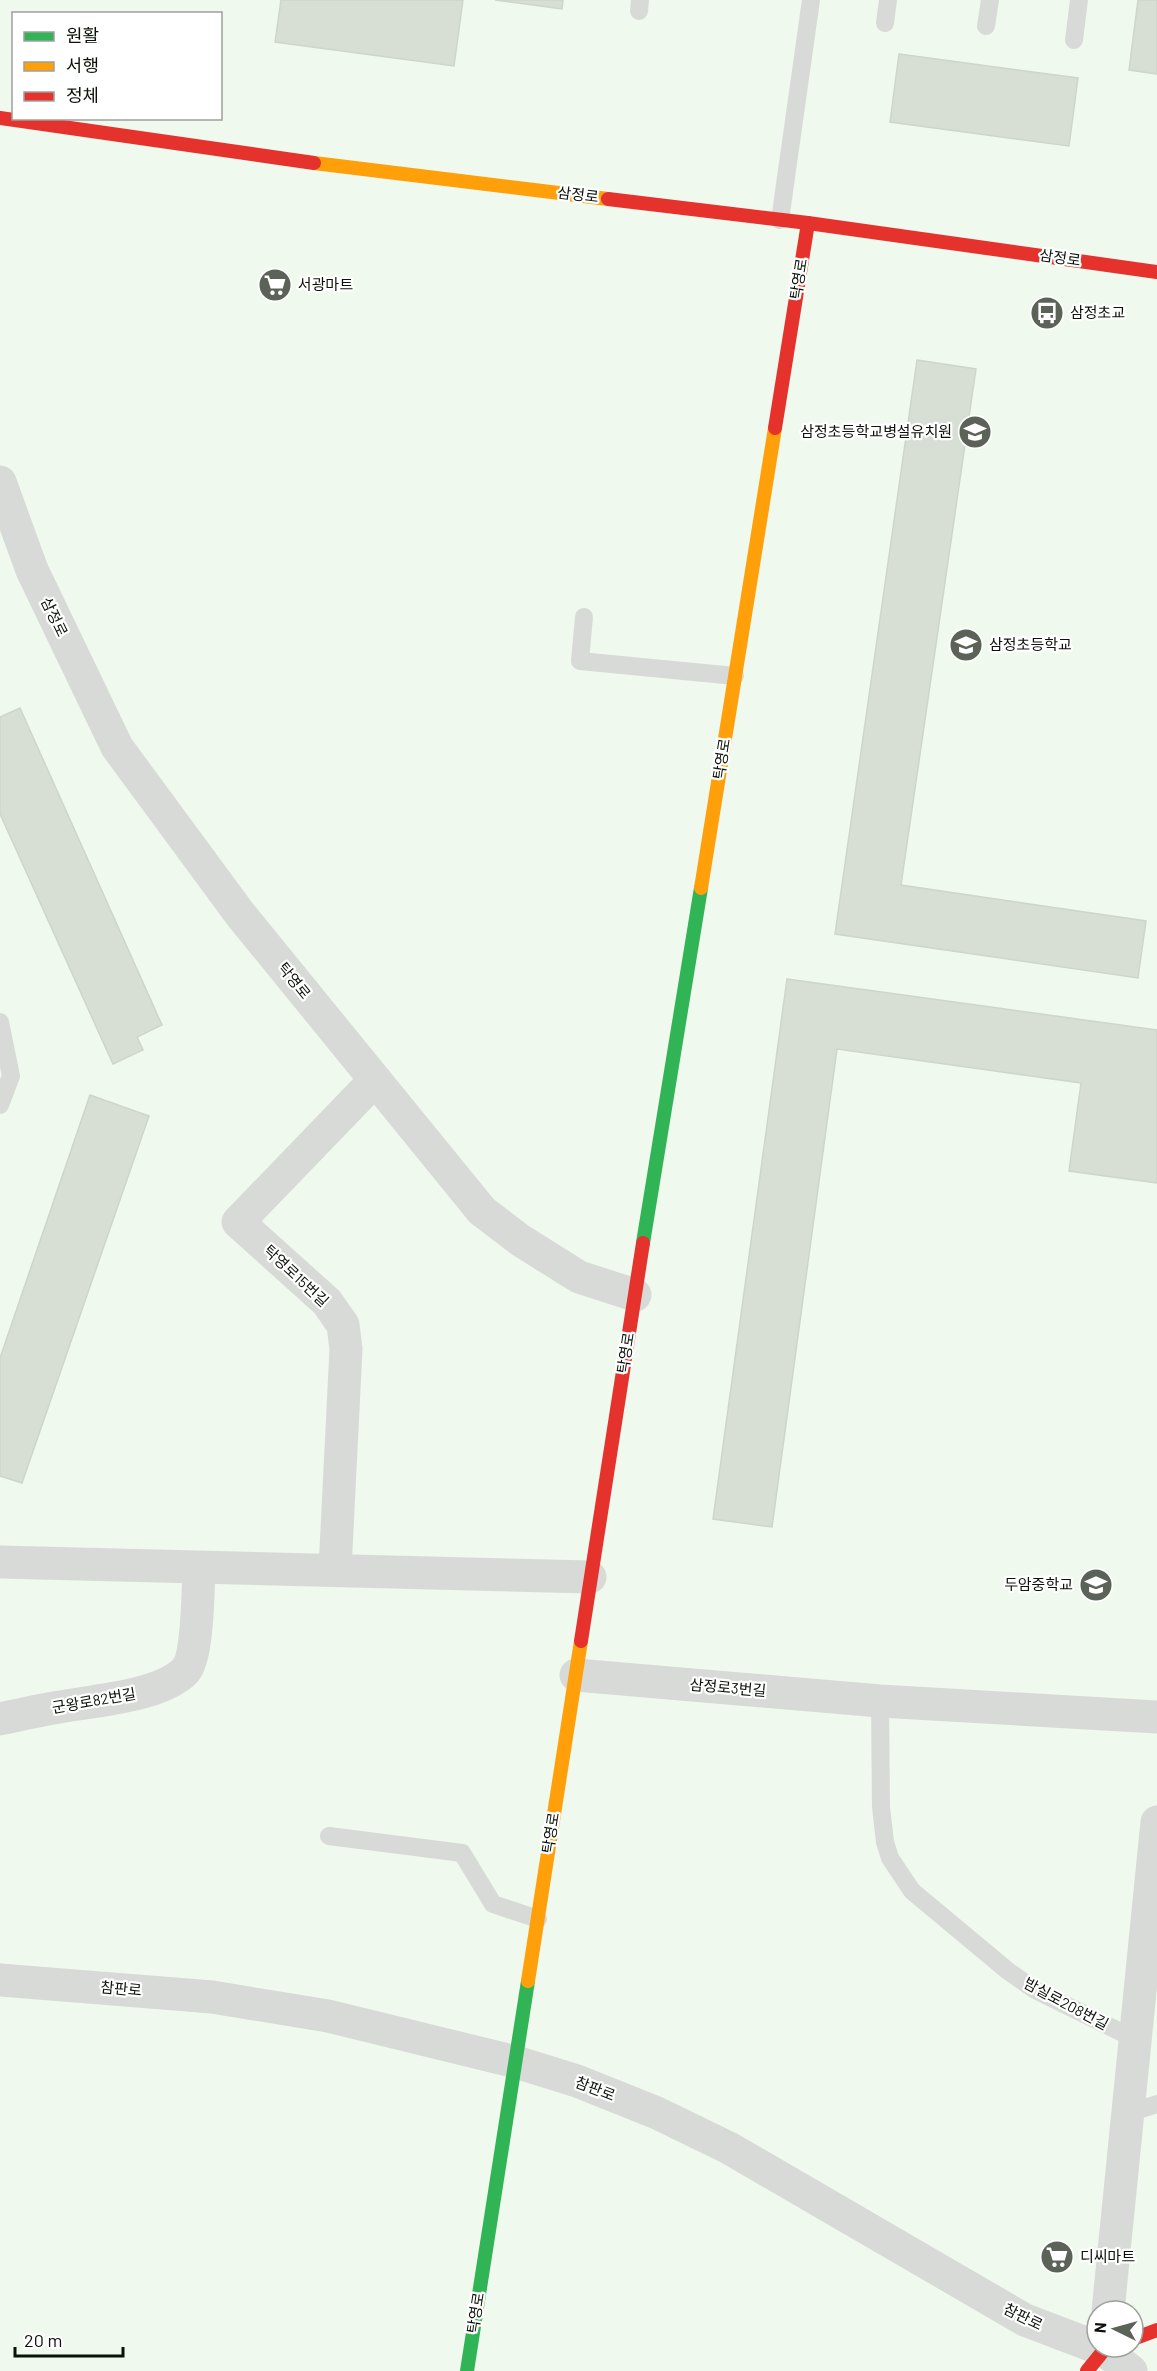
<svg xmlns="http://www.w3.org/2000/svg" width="1157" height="2371" viewBox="0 0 1157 2371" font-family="Barlow,'Noto Sans KR',sans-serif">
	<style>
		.building { fill: #d7ded4; stroke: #ced6cb; stroke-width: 1.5 }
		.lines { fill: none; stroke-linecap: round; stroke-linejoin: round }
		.lane { stroke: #d8dad7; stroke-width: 18 }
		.street { stroke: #d8dad7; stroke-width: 33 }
		.fast { stroke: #30b455; stroke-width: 14 }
		.slow { stroke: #ff9f0a; stroke-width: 14 }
		.jam { stroke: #e5322d; stroke-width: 14 }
		.labels { text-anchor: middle; stroke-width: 4.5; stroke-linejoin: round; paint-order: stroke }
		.street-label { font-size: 15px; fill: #0b1209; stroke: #fff }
		.poi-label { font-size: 15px; fill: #0b1209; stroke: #fff; text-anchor: start }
	</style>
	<rect width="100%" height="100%" fill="#f0f9ed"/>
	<!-- building -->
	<g class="building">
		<path d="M281 0H463L454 66 275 42Z"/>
		<path d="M495 0H563L562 9Z"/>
		<path d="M1138 0H1157V74L1129 70Z"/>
		<path d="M899 54 1078 78 1069 146 890 122Z"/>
		<path d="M917 360 976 369 901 885 1146 921 1138 978 835 934Z"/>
		<path d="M20 708 162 1025 137 1037 143 1050 113 1064 0 814V717Z"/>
		<path d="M787 979 1157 1030V1183L1069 1171 1081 1083 837 1049 772 1527 713 1519Z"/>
		<path d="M90 1095 149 1116 22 1483 0 1476V1358Z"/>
	</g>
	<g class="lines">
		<!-- lane -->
		<g class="lane">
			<path d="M639 11 640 0"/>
			<path d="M885 23 888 0"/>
			<path d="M986 26 990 0"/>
			<path d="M1074 40 1079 0"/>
			<path d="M780 220 811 0"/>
			<path d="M584 617 580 661 735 676"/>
			<path d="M0 1022 11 1076 0 1105"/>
			<path d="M880 1701 881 1807 885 1842 890 1858 912 1891 1008 1971 1035 1990 1135 2039"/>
			<path d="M329 1836 462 1853 493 1904 538 1919"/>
			<path d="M1128 2113 1157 2104"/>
		</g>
		<!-- street -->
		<g class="street">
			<path d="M0 482 32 570 117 747 240 914 482 1211 520 1240 579 1277 635 1295"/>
			<path d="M0 1562 590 1577"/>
			<path d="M335 1570 346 1349 343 1325 327 1302 238 1222 375 1080"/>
			<path d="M576 1675 880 1701 1157 1717"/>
			<path d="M0 1719C18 1715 36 1711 54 1708 89 1701 160 1697 185 1671 198 1658 198 1588 199 1568"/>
			<path d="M0 1980 212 1997 328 2016 516 2062 577 2081 657 2113 729 2148 1025 2320 1104 2350 1131 2371"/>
			<path d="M1108 2311 1157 1822"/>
		</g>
		<!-- fast -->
		<g class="fast">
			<path d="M643 1243 701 888"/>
			<path d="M467 2371 528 1981"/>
		</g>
		<!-- slow -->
		<g class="slow">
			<path d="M314 163 608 199"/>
			<path d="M701 888 775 428"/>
			<path d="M528 1981 581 1641"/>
		</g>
		<!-- jam -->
		<g class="jam">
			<path d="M0 118 314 163"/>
			<path d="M608 199 808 223 1157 272"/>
			<path d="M775 428 808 223"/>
			<path d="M581 1641 643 1243"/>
			<path d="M1133 2339 1157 2330"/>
			<path d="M1087 2371 1104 2350 1112 2347"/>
		</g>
	</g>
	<!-- icons -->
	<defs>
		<symbol id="supermarket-disc" viewBox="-11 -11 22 22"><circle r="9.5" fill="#5b6359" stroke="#fff"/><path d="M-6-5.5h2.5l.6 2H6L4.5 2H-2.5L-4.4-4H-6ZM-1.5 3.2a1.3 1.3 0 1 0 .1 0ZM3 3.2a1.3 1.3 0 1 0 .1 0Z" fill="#fff"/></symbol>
		<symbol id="bus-disc" viewBox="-11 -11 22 22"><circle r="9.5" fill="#5b6359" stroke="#fff"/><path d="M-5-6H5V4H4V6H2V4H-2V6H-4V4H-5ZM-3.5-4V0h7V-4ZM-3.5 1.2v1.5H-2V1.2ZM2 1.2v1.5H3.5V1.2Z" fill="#fff"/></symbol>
		<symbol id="school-disc" viewBox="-11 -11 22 22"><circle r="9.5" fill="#5b6359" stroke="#fff"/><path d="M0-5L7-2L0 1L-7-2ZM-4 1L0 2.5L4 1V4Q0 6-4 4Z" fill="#fff"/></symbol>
	</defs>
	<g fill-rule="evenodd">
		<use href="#supermarket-disc" x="256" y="266" width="38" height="38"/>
		<use href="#bus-disc" x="1028" y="294" width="38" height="38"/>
		<use href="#school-disc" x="956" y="413" width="38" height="38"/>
		<use href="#school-disc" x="947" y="626" width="38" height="38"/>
		<use href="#school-disc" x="1077" y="1566" width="38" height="38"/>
		<use href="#supermarket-disc" x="1038" y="2238" width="38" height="38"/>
	</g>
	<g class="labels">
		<!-- street labels -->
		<g class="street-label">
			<text transform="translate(578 195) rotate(7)" y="5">삼정로</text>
			<text transform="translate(1060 258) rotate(8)" y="5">삼정로</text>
			<text transform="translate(799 279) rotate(-81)" y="5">탁영로</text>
			<text transform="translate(54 617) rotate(64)" y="5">삼정로</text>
			<text transform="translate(722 759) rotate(-81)" y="5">탁영로</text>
			<text transform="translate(294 981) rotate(51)" y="5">탁영로</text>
			<text transform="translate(296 1276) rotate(43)" y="5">탁영로15번길</text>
			<text transform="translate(626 1353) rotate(-81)" y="5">탁영로</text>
			<text transform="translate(728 1688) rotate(5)" y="5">삼정로3번길</text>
			<text transform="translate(94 1701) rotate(-10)" y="5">군왕로82번길</text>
			<text transform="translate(551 1833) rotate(-81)" y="5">탁영로</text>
			<text transform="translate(121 1989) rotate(5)" y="5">참판로</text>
			<text transform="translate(1066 2004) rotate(28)" y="5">밤실로208번길</text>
			<text transform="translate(595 2089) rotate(21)" y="5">참판로</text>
			<text transform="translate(476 2313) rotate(-81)" y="5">탁영로</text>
			<text transform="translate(1023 2317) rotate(26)" y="5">참판로</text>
		</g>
		<!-- poi labels -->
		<g class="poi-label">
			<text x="298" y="290">서광마트</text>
			<text x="1070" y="318">삼정초교</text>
			<text x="952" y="437" text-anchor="end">삼정초등학교병설유치원</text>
			<text x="989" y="650">삼정초등학교</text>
			<text x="1073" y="1590" text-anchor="end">두암중학교</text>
			<text x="1080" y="2262">디씨마트</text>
		</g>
	</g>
	<!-- legend -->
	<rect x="12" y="12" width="210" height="108" fill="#ffffff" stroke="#9da09d" stroke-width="1.5"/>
	<rect x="24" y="32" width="30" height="9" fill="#30b455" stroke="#9da09d" stroke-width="1.5"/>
	<text x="66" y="42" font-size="18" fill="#0b1209">원활</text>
	<rect x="24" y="62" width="30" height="9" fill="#ff9f0a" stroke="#9da09d" stroke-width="1.5"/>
	<text x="66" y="72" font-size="18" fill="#0b1209">서행</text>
	<rect x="24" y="92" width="30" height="9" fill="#e5322d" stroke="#9da09d" stroke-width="1.5"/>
	<text x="66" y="102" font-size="18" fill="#0b1209">정체</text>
	<!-- north arrow -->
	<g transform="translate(1115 2329) rotate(275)"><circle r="28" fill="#ffffff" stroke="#9da09d" stroke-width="1.5"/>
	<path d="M0-4.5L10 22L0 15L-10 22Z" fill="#5b6359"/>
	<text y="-9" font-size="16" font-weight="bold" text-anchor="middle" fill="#0b1209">N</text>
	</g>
	<!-- scale -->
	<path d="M15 2347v9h108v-9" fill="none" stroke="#0b1209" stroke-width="3"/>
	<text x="24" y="2347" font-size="18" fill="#0b1209" stroke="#ffffff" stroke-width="4.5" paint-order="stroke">20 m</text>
</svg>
